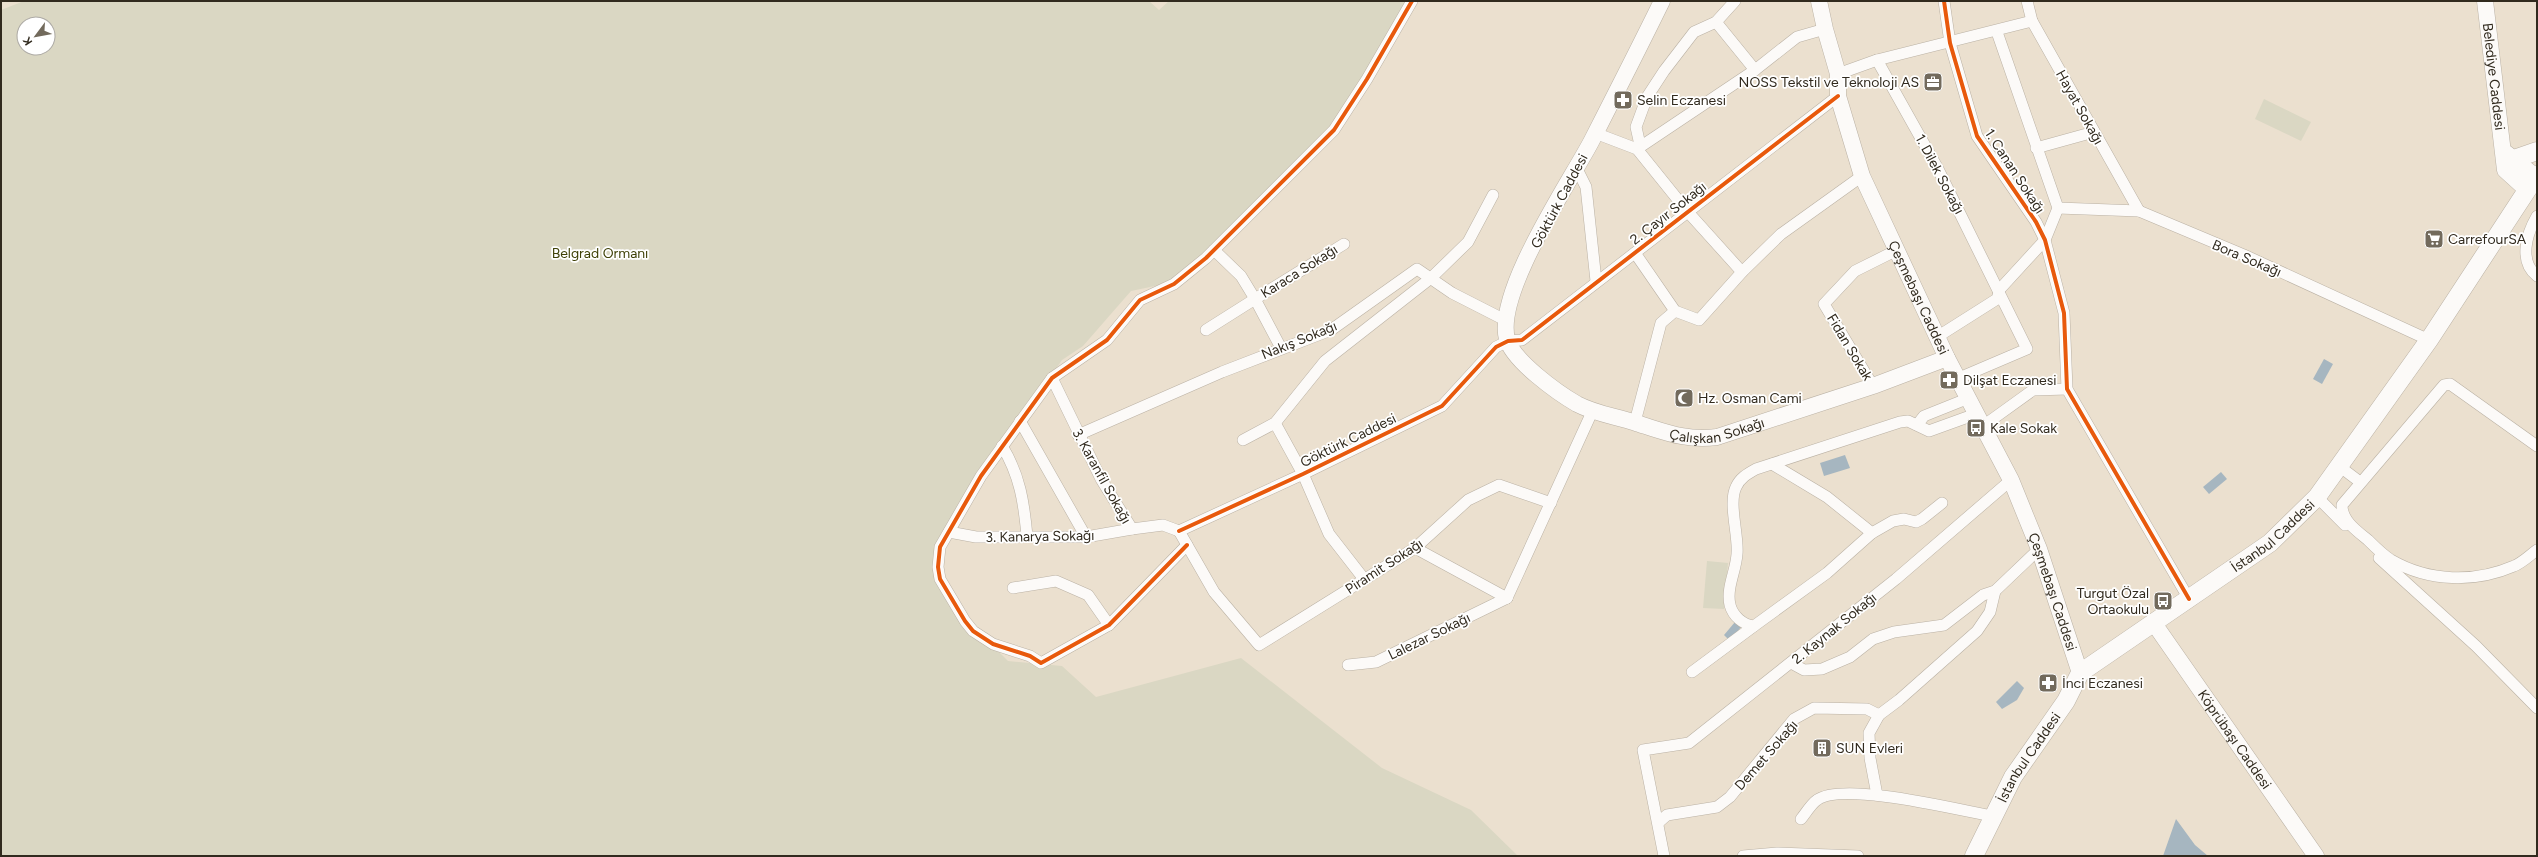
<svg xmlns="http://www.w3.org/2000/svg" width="2538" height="857" viewBox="0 0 2538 857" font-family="Figtree,sans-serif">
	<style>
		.green { fill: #dad7c3; fill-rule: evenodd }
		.water { fill: #a6b6c0 }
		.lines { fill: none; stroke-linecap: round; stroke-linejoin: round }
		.street-casing { stroke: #bab1a4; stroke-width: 12 }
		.secondary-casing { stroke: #bab1a4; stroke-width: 17 }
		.primary-casing { stroke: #bab1a4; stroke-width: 19 }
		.street { stroke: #fcfaf8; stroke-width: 11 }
		.secondary { stroke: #fcfaf8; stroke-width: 16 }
		.primary { stroke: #fcfaf8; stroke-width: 18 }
		.cycleway-casing { stroke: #fff; stroke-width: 6 }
		.cycleway { stroke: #e8590c; stroke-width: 4 }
		.labels { text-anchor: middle; stroke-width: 3.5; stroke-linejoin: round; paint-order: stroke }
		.street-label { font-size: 14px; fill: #312a1e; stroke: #fff }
		.poi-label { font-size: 14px; fill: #312a1e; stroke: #fff; text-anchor: start }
		.park-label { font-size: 14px; fill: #3f4107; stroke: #fff }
	</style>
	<rect width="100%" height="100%" fill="#ebe0cf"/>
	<!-- green -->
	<g class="green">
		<path d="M24 1H1149L1159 10 1169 1H1409L1387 48 1328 130 1223 240 1169 283 1131 291 1083 346 1062 360 985 473 942 550 945 583 975 628 1008 661 1062 666 1096 697 1241 658 1382 768 1471 810 1518 856H1V10ZM24 24H48V48H24Z"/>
		<path d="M2264 99 2311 122 2301 141 2255 119Z"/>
		<path d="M1707 561 1728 563 1724 609 1703 608Z"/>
	</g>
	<!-- water -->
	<g class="water">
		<path d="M2324 359 2333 364 2322 384 2313 379Z"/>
		<path d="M1845 455 1850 468 1824 476 1820 463Z"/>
		<path d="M2221 472 2227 479 2209 494 2203 487Z"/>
		<path d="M1735 622 1741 627 1730 641 1724 635Z"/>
		<path d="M2017 681 2024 688 2017 700 2002 709 1996 702Z"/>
		<path d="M2176 819 2195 845 2208 856H2163Z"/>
	</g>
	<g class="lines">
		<defs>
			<g id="street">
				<path d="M1944 1 1950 43 1977 136 2036 222 2045 240 2064 313 2067 389 2189 599"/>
				<path d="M2027 1 2032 21 2139 211"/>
				<path d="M1716 22 1755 70"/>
				<path d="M1997 32 2058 208 2045 240 2000 289"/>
				<path d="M1877 60 1937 167 2027 349 1959 378"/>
				<path d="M1838 74 1877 60 2032 21"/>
				<path d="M1595 133 1637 149 1687 211 1742 272"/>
				<path d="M1640 145 1636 127 1647 97 1664 71 1694 32 1716 22 1735 1"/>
				<path d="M2036 148 2094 132"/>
				<path d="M1637 149 1755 70 1797 37 1825 29"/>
				<path d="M1576 167 1586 187 1596 281"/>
				<path d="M2058 208 2139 211 2244 255 2429 340"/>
				<path d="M2537 216C2527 233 2518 261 2537 276"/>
				<path d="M1214 250 1241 276 1255 299 1344 244"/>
				<path d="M1635 253 1675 311 1699 320 1742 272 1781 234 1862 176"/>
				<path d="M1206 330 1255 299 1281 348"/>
				<path d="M1937 337 1997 299 2000 289"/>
				<path d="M1052 378 1101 479 1132 529 1163 525 1179 531"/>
				<path d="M1873 386 1824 304 1855 271 1895 251"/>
				<path d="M1020 421 1086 537"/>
				<path d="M1635 422 1661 323 1675 311"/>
				<path d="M1275 423 1303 474 1329 534 1364 579"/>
				<path d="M1917 425 1924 416 1969 398"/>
				<path d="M1983 426 2033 390 2067 389"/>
				<path d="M1078 435 1222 372 1331 330 1417 269 1452 293 1505 320"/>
				<path d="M1243 440 1275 423 1325 361 1431 278 1468 242 1493 195"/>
				<path d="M1002 446C1020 475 1024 503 1027 536"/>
				<path d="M2537 446 2450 384 2444 385 2342 505C2342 521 2357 531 2368 540 2375 547 2383 555 2391 560 2429 582 2475 583 2514 566 2522 563 2530 555 2537 550"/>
				<path d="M1772 464 1827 497 1872 533"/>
				<path d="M2339 466 2360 482"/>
				<path d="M2317 497 2345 525"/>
				<path d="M1942 503 1922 519 1916 522 1904 519 1893 521 1872 533 1827 573 1754 626C1743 625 1733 616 1730 605 1726 588 1736 571 1737 554 1739 537 1728 503 1736 487 1740 478 1747 474 1756 469L1900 422 1908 421 1929 431 1976 414"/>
				<path d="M1179 531 1303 474 1442 406 1496 347 1508 341 1522 340 1838 96"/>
				<path d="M1179 531 1214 592 1259 645 1415 548 1468 500 1499 485 1551 503"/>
				<path d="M949 532 976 537H1086L1132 529"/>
				<path d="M1187 545 1109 625 1041 663 1030 656 993 644 973 631 965 621 940 579 938 567 940 547 981 476 1052 378 1107 340 1140 300 1174 284 1206 258 1334 130 1367 79 1412 1"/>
				<path d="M1415 548 1507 598"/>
				<path d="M2379 558 2476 646 2537 708"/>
				<path d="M1013 588 1056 581 1088 595 1109 625"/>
				<path d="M1507 598 1592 412"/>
				<path d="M1791 663 1804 670 1822 669 1850 657 1873 639 1894 632 1944 625 1983 595 1995 591 2039 549"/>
				<path d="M1348 665 1376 662 1507 598"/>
				<path d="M1692 672 1754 626"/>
				<path d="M1877 795 1870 758 1869 733 1879 715 1899 700 1977 631 1990 612 1995 591"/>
				<path d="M1801 819C1806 813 1811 804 1817 800 1843 781 1959 810 1992 816"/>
				<path d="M1659 822 1667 815 1717 807 1730 797 1794 719 1814 708 1867 709 1879 715"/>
				<path d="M1664 856 1643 750 1689 743 1896 579 2011 480"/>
				<path d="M1743 856 1777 853 1858 856"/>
			</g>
			<g id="secondary">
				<path id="s1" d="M1662 1C1639 48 1615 95 1591 142 1568 185 1495 293 1507 339 1513 361 1558 393 1577 404 1596 414 1615 416 1636 423 1666 432 1685 441 1717 437L1873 386 1947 358"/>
				<path id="s2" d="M1819 1 1825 29 1838 74V96L1862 176 1947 358 2011 480 2039 549 2080 673"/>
				<path id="s3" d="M2485 1 2505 170 2527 190"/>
				<path d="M2506 153 2536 177"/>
				<path id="s4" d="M2153 622 2316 856"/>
			</g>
			<g id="primary">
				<path d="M2514 159 2537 151"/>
				<path id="s5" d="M1974 856 2013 777 2066 701 2080 673 2270 543 2317 497 2429 340 2537 175"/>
			</g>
		</defs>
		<!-- street casing -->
		<use href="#street" class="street-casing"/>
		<!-- secondary casing -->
		<use href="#secondary" class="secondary-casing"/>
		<!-- primary casing -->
		<use href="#primary" class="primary-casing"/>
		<!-- street -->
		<use href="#street" class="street"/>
		<!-- secondary -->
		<use href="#secondary" class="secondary"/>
		<!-- primary -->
		<use href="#primary" class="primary"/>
		<defs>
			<g id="cycleway">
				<path d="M1944 1 1950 43 1977 136 2036 222 2045 240 2064 313 2067 389 2189 599"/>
				<path d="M1179 531 1303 474 1442 406 1496 347 1508 341 1522 340 1838 96"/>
				<path d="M1187 545 1109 625 1041 663 1030 656 993 644 973 631 965 621 940 579 938 567 940 547 981 476 1052 378 1107 340 1140 300 1174 284 1206 258 1334 130 1367 79 1412 1"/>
			</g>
		</defs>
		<!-- cycleway casing -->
		<use href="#cycleway" class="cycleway-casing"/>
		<!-- cycleway -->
		<use href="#cycleway" class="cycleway"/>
	</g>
	<!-- icons -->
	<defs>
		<symbol id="office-square" viewBox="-11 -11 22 22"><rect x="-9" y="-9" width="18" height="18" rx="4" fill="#726a5c" stroke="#fff"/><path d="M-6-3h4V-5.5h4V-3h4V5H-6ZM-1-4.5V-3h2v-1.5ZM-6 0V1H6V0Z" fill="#fff"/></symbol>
		<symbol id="pharmacy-square" viewBox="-11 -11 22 22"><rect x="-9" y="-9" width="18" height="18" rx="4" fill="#726a5c" stroke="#fff"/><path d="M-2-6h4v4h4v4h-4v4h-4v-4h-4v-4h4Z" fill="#fff"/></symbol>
		<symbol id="supermarket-square" viewBox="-11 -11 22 22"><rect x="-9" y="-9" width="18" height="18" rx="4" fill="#726a5c" stroke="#fff"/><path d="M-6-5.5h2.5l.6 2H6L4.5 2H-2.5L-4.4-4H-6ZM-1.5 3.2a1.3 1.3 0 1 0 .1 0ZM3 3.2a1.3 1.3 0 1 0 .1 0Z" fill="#fff"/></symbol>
		<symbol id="mosque-square" viewBox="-11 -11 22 22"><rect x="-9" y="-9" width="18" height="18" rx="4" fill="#726a5c" stroke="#fff"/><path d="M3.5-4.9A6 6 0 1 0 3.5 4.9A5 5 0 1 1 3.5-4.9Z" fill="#fff"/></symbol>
		<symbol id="bus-square" viewBox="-11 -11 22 22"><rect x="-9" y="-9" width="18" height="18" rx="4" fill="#726a5c" stroke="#fff"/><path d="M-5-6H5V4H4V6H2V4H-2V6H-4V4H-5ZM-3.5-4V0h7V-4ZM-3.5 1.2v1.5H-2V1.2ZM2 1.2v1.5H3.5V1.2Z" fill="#fff"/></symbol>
		<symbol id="building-square" viewBox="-11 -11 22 22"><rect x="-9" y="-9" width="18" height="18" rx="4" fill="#726a5c" stroke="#fff"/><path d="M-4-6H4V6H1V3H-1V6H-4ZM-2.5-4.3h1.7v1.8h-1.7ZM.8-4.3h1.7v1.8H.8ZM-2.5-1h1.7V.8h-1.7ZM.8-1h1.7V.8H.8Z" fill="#fff"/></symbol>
	</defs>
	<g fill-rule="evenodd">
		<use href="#office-square" x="1922" y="71" width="22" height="22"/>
		<use href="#pharmacy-square" x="1612" y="89" width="22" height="22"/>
		<use href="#supermarket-square" x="2423" y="228" width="22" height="22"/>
		<use href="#pharmacy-square" x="1938" y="369" width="22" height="22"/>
		<use href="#mosque-square" x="1673" y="387" width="22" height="22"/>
		<use href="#bus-square" x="1965" y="417" width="22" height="22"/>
		<use href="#bus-square" x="2152" y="590" width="22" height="22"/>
		<use href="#pharmacy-square" x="2037" y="672" width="22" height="22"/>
		<use href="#building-square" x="1811" y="737" width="22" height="22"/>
	</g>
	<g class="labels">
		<!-- street labels -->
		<g class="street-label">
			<text dy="5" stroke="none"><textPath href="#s3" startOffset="76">Belediye Caddesi</textPath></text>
			<text transform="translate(2080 107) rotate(61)" y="5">Hayat Sokağı</text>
			<text transform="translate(2015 171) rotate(57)" y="5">1. Canan Sokağı</text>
			<text transform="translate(1940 174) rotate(62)" y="5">1. Dilek Sokağı</text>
			<text transform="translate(1559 201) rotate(-62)" y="5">Göktürk Caddesi</text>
			<text transform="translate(1668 213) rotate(-38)" y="5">2. Çayır Sokağı</text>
			<text transform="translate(2247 258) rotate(23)" y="5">Bora Sokağı</text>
			<text transform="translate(1299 271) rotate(-32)" y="5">Karaca Sokağı</text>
			<text dy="5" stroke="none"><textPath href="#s2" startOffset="315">Çeşmebaşı Caddesi</textPath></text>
			<text transform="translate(1299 340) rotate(-22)" y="5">Nakış Sokağı</text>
			<text transform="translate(1850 347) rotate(59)" y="5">Fidan Sokak</text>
			<text dy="5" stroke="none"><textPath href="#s1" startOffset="618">Çalışkan Sokağı</textPath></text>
			<text transform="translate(1348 440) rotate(-26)" y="5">Göktürk Caddesi</text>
			<text transform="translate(1102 476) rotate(61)" y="5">3. Karanfil Sokağı</text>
			<text dy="5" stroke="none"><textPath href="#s5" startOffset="449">İstanbul Caddesi</textPath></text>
			<text transform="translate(1040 536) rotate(-1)" y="5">3. Kanarya Sokağı</text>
			<text transform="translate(1384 566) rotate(-33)" y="5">Piramit Sokağı</text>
			<text dy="5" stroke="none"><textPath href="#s2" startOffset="639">Çeşmebaşı Caddesi</textPath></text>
			<text transform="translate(1834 628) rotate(-39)" y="5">2. Kaynak Sokağı</text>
			<text transform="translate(1429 636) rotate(-26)" y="5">Lalezar Sokağı</text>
			<text dy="5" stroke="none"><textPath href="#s4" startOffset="143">Köprübaşı Caddesi</textPath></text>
			<text transform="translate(1766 755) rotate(-49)" y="5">Demet Sokağı</text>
			<text dy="5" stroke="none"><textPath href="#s5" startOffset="113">İstanbul Caddesi</textPath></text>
		</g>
		<!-- poi labels -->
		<g class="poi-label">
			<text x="1919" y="87" text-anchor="end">NOSS Tekstil ve Teknoloji AS</text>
			<text x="1637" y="105">Selin Eczanesi</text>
			<text x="2448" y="244">CarrefourSA</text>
			<text x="1963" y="385">Dilşat Eczanesi</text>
			<text x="1698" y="403">Hz. Osman Cami</text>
			<text x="1990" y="433">Kale Sokak</text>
			<text x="2149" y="598" text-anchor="end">Turgut Özal<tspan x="2149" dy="16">Ortaokulu</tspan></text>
			<text x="2062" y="688">İnci Eczanesi</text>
			<text x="1836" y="753">SUN Evleri</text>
		</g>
		<!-- park labels -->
		<g class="park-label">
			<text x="600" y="258">Belgrad Ormanı</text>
		</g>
	</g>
	<!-- border -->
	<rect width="2538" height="857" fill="none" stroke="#312a1e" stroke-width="4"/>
	<!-- north arrow -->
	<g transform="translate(36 36) rotate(238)"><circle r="19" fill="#ffffff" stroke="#adaaa5"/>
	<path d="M0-3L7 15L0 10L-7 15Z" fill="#726a5c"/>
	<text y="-6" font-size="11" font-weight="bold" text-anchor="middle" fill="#312a1e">K</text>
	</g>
</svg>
